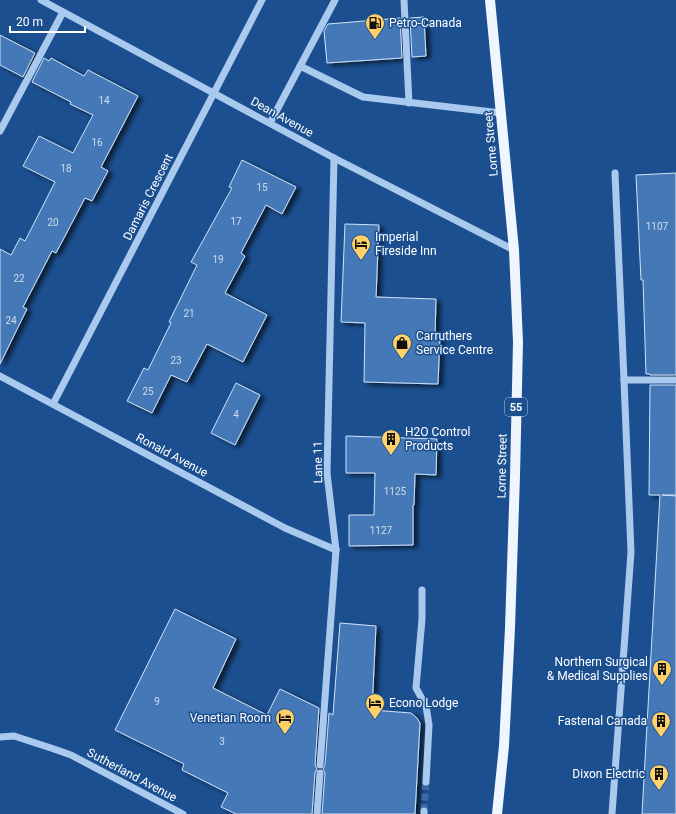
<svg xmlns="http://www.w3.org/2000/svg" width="676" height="814" viewBox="0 0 676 814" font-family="Roboto,sans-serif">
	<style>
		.building { fill: #4478b7; stroke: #cfe3fa; filter: url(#shadow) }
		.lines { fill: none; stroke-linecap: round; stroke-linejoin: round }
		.minor-tunnel { stroke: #3d69a0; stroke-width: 7; stroke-dasharray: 7 3.5; stroke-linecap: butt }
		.minor { stroke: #a9c9ee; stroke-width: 7 }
		.major { stroke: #f0f6ff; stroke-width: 10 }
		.labels { text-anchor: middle; stroke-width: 3; stroke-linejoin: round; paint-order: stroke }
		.number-label { font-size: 10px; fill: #d0dded }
		.shield { fill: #1b4f8f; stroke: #bbcadd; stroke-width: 1 }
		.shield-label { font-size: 11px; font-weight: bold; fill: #fff }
		.poi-label { font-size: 12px; fill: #fff; stroke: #1b4f8f; text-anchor: start }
		.street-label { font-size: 12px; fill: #fff; stroke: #1b4f8f }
	</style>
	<defs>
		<filter id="shadow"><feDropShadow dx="4.5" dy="2.5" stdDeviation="2" flood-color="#0009"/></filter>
	</defs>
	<rect width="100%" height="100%" fill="#1b4f8f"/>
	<!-- building -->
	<g class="building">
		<path d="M424 17 426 56 412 57 410 18Z"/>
		<path d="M400 18 402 58 327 63 324 31 328 24Z"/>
		<path d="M0 35 35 53 23 77 0 65Z"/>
		<path d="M44 58 49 61 51 58 84 76 88 70 138 96 101 167 108 171 92 201 85 198 56 253 52 251 23 307 27 309 0 364V249L11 255 20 238 25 241 55 182 23 166 39 136 73 153 93 115 70 104 71 102 32 82Z"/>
		<path d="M242 160 296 187 282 214 266 205 241 253 245 256 225 293 267 315 243 362 207 344 187 382 171 375 152 413 127 401 144 368 148 370 171 323 169 322 197 265 191 262 232 188 229 187Z"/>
		<path d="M676 173V375H650V374H646L643 280H641L636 175Z"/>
		<path d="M345 224 379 225 376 297 436 299 435 337H440L438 384 364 382 365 323 341 322Z"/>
		<path d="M236 383 260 395 235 445 211 433Z"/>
		<path d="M650 385H676V495H662L676 496V814H642L660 495H649Z"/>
		<path d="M346 436 437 439 436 475 415 474 414 505H413V545L349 546V515H374L375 473H346Z"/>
		<path d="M175 609 236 639 213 688 267 715 280 689 319 708 315 765 317 769 315 773 312 814H236L221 807 228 793 182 770 184 764 115 730Z"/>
		<path d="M340 623 376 626 372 710 411 713 417 718 420 723 415 814H322L325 773 323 769 325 765 329 713 333 715Z"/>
	</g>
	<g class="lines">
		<!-- minor-tunnel -->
		<path class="minor-tunnel" d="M424 811 426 782"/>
		<!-- minor -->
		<g class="minor">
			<path d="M41 0 334 158 514 250"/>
			<path d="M404 0 409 103"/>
			<path d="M300 66 363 97 501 113"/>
			<path d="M270 123 335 0"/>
			<path d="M0 131 63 12"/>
			<path d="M0 376 285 528 336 550"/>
			<path d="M624 380H676"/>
			<path d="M53 404 262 0"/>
			<path d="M422 590V619L416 688 426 706 429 725 426 782"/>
			<path d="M0 737 14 736 54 749 71 755 183 814"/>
			<path d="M320 765 336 550 327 473 334 158"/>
			<path d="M317 814 320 773"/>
			<path d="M424 814V811"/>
			<path d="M612 814 631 552 624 380 615 173"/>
		</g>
		<!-- major -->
		<path class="major" d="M490 0 514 250 518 342 515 476 510 628 504 746 497 814"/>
	</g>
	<!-- icons -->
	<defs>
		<symbol id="fuel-pin" viewBox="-11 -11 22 30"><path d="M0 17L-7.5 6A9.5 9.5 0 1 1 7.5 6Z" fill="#ffd166" stroke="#1b4f8f"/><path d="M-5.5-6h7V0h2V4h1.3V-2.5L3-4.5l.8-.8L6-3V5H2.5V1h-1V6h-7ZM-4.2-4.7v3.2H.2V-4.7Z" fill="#111"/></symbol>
		<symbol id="hotel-pin" viewBox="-11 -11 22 30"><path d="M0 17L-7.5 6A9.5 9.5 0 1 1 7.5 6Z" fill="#ffd166" stroke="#1b4f8f"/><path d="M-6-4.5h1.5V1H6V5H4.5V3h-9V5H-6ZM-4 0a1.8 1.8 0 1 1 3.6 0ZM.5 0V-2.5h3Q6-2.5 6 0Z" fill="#111"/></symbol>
		<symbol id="shop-pin" viewBox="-11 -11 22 30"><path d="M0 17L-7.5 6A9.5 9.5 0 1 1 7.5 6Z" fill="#ffd166" stroke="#1b4f8f"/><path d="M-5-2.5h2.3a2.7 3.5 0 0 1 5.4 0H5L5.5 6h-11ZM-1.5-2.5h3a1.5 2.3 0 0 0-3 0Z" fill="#111"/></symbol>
		<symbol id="building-pin" viewBox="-11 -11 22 30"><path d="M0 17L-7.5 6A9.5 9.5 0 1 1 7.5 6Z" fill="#ffd166" stroke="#1b4f8f"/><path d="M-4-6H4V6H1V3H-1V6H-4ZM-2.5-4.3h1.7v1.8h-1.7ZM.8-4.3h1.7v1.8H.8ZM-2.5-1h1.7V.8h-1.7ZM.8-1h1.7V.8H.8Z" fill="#111"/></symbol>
	</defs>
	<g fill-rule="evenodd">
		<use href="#fuel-pin" x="364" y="12" width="22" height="30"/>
		<use href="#hotel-pin" x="350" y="233" width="22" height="30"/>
		<use href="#shop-pin" x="391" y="332" width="22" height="30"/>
		<use href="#building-pin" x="380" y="428" width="22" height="30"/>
		<use href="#building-pin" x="651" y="658" width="22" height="30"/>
		<use href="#hotel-pin" x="364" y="692" width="22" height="30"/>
		<use href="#hotel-pin" x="274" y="707" width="22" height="30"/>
		<use href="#building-pin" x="650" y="710" width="22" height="30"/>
		<use href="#building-pin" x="648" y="763" width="22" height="30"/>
	</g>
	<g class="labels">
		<!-- number labels -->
		<g class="number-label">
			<text x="104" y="104">14</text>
			<text x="97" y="146">16</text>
			<text x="66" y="172">18</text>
			<text x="262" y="191">15</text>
			<text x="236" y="225">17</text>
			<text x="53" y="226">20</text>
			<text x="657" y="230">1107</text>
			<text x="218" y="263">19</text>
			<text x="19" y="282">22</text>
			<text x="189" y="317">21</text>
			<text x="11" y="324">24</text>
			<text x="176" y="364">23</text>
			<text x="148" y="395">25</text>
			<text x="236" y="418">4</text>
			<text x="395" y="495">1125</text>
			<text x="381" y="534">1127</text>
			<text x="157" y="705">9</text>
			<text x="222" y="745">3</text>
		</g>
		<!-- shield labels -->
		<rect class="shield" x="505" y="398" width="22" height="18" rx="3"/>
		<g class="shield-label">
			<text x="516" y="411">55</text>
		</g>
		<!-- poi labels -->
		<g class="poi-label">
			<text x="389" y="27">Petro-Canada</text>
			<text x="375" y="241">Imperial<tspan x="375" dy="14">Fireside Inn</tspan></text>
			<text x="416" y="340">Carruthers<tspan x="416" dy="14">Service Centre</tspan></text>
			<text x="405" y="436">H2O Control<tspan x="405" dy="14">Products</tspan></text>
			<text x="648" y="666" text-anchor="end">Northern Surgical<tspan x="648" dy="14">&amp; Medical Supplies</tspan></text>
			<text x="389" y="707">Econo Lodge</text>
			<text x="271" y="722" text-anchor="end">Venetian Room</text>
			<text x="647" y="725" text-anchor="end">Fastenal Canada</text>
			<text x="645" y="778" text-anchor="end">Dixon Electric</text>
		</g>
		<!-- street labels -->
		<g class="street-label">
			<text transform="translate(282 117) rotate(29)" y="4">Dean Avenue</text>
			<text transform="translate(491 144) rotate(-95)" y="4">Lorne Street</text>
			<text transform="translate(148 197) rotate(-63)" y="4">Damaris Crescent</text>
			<text transform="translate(172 455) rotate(28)" y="4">Ronald Avenue</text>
			<text transform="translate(318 462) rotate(-91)" y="4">Lane 11</text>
			<text transform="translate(502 466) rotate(-89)" y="4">Lorne Street</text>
			<text transform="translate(132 775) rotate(28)" y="4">Sutherland Avenue</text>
		</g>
	</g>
	<!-- scale -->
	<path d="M10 26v6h75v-6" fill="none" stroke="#ffffff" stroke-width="2"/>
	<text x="16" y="26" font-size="12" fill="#ffffff" stroke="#1b4f8f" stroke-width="3" paint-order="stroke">20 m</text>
</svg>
